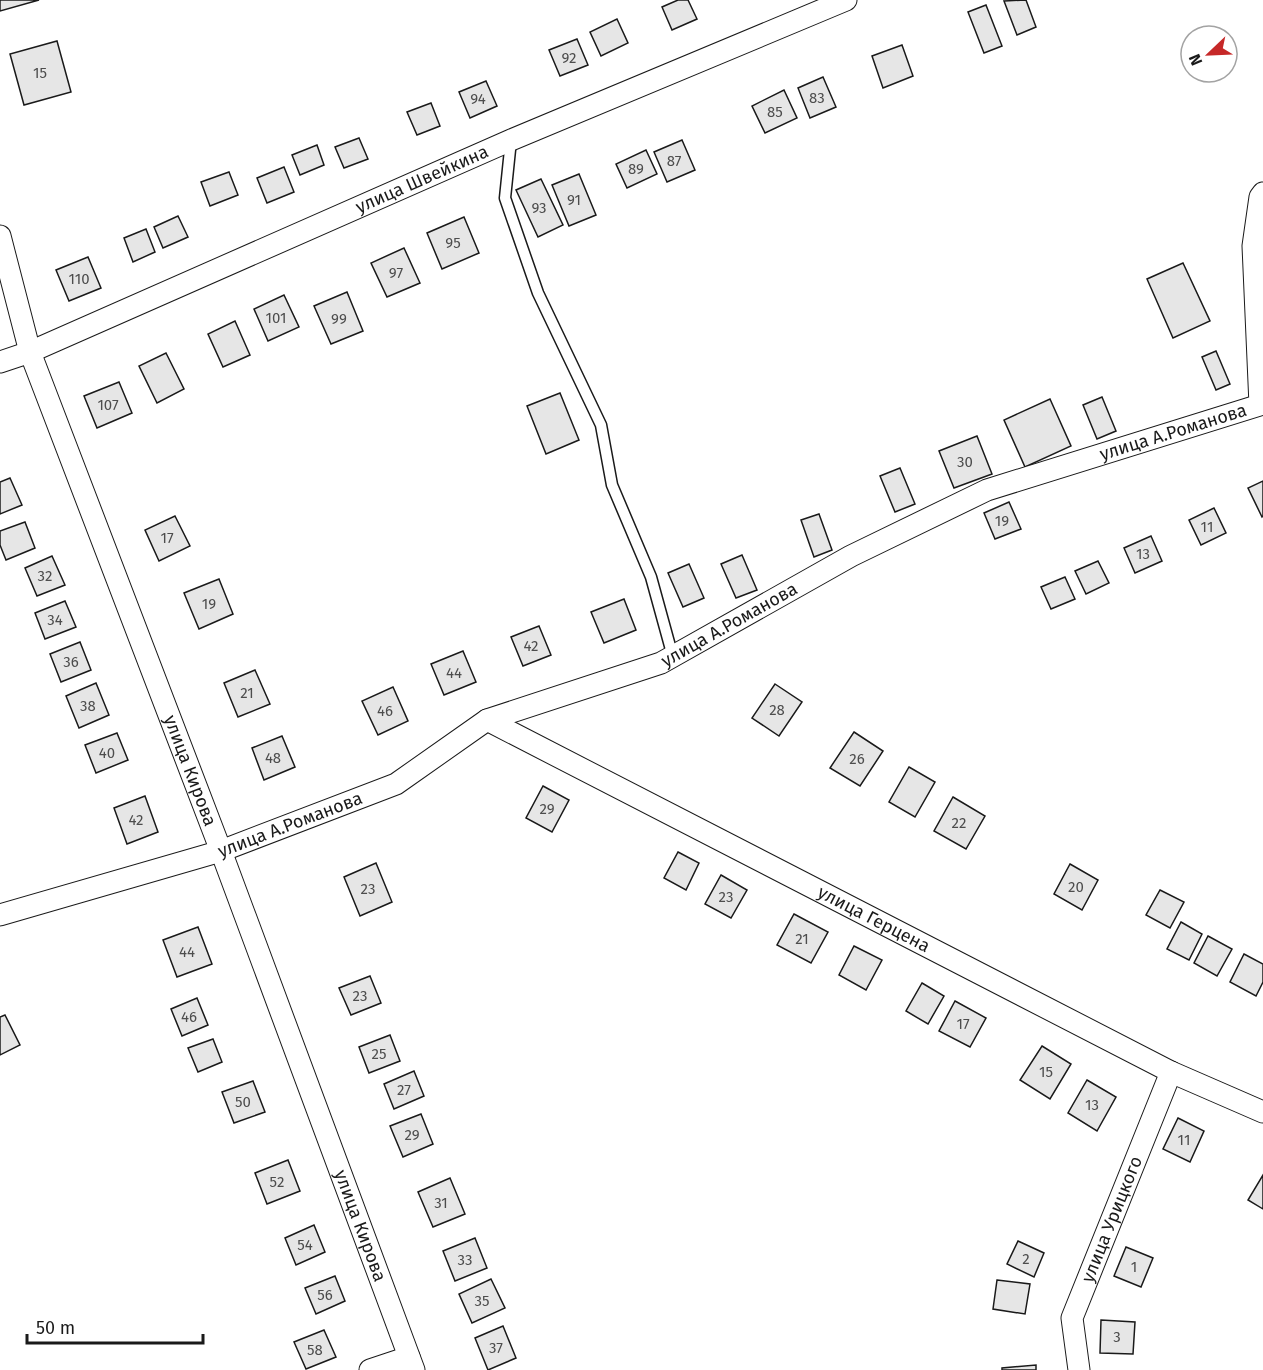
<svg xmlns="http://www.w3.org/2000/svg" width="1263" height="1370" viewBox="0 0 1263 1370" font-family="'Fira Sans',sans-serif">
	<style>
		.building { fill: #e6e6e6; stroke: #1a1a1a; stroke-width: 1.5 }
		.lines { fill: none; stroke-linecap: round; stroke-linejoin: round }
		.lane-casing { stroke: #1a1a1a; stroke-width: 13 }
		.street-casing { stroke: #1a1a1a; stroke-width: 23 }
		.lane { stroke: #fff; stroke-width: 10 }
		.street { stroke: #fff; stroke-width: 21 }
		.labels { text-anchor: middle; stroke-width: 4.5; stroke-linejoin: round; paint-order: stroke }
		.number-label { font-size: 15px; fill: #4d4d4d }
		.street-label { font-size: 18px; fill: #1a1a1a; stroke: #fff }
	</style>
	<rect width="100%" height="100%" fill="#fff"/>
	<!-- building -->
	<g class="building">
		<path d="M0 0H39L0 11Z"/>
		<path d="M678 0H688L697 19 672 30 662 7Z"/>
		<path d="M1026 0 1036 27 1017 35 1004 1Z"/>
		<path d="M986 5 1002 46 984 53 968 12Z"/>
		<path d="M617 19 628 43 601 56 590 32Z"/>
		<path d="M577 39 588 65 560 76 549 50Z"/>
		<path d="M57 41 71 92 24 105 10 54Z"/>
		<path d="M902 45 913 76 883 88 872 56Z"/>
		<path d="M823 77 836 107 810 118 798 88Z"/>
		<path d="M486 81 497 106 470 118 459 92Z"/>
		<path d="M784 90 797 118 765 133 752 106Z"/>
		<path d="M431 103 440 126 417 135 407 112Z"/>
		<path d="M359 138 368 159 344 168 335 147Z"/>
		<path d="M682 140 695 170 667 182 654 152Z"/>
		<path d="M317 145 324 165 300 175 292 155Z"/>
		<path d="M646 150 657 174 627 188 616 164Z"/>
		<path d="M284 167 294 192 267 203 257 178Z"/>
		<path d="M229 172 238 195 210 206 201 182Z"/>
		<path d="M579 174 596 215 569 226 552 185Z"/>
		<path d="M541 179 563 225 538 237 516 190Z"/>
		<path d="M178 216 188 237 163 248 154 227Z"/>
		<path d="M464 217 479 253 442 269 427 233Z"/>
		<path d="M146 229 155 252 133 262 124 238Z"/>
		<path d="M404 248 420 283 387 297 371 263Z"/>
		<path d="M88 257 101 288 69 301 56 270Z"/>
		<path d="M1183 263 1210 321 1173 338 1147 279Z"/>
		<path d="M347 292 363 331 331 344 314 306Z"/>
		<path d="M284 295 299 327 268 341 254 309Z"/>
		<path d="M235 321 250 355 223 367 208 334Z"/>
		<path d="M1216 351 1230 384 1216 390 1202 357Z"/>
		<path d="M166 353 184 389 157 403 139 366Z"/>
		<path d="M119 382 132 413 97 428 84 396Z"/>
		<path d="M560 393 579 440 546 454 527 406Z"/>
		<path d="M1102 397 1116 431 1097 439 1083 405Z"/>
		<path d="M1050 399 1071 446 1025 467 1004 420Z"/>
		<path d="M977 436 992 474 954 488 939 451Z"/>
		<path d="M900 468 915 504 895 512 880 476Z"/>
		<path d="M10 478 22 505 0 514V482Z"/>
		<path d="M1263 481V516L1262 517 1248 488Z"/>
		<path d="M1009 502 1021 529 995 539 984 513Z"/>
		<path d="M1214 508 1226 533 1201 545 1189 520Z"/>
		<path d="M819 514 832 550 814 557 801 520Z"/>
		<path d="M175 516 190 546 159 561 145 530Z"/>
		<path d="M25 522 35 548 6 560 0 545V531Z"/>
		<path d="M1151 536 1162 561 1135 573 1124 548Z"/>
		<path d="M742 555 757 590 736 598 721 564Z"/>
		<path d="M52 556 65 585 37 596 25 568Z"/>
		<path d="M1098 561 1109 583 1086 594 1075 571Z"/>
		<path d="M689 564 704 598 683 607 668 573Z"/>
		<path d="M1065 577 1075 599 1051 609 1041 587Z"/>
		<path d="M219 579 233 614 199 629 184 593Z"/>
		<path d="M624 599 636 630 604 643 591 612Z"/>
		<path d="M65 601 76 627 45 639 35 613Z"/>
		<path d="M539 626 551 655 523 666 511 637Z"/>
		<path d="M80 642 91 670 61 682 50 654Z"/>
		<path d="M463 651 476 682 444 695 431 664Z"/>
		<path d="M255 670 270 704 238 717 224 683Z"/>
		<path d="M96 683 109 715 79 728 66 696Z"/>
		<path d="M775 684 802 702 779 736 752 718Z"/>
		<path d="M393 687 408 721 378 735 362 701Z"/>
		<path d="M854 732 883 751 860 786 830 768Z"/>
		<path d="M117 733 128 760 96 773 85 745Z"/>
		<path d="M282 736 295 767 264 780 252 748Z"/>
		<path d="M909 767 935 782 915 817 889 802Z"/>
		<path d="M543 786 569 800 552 832 526 818Z"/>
		<path d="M145 796 158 832 127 844 114 808Z"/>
		<path d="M953 797 985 816 966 849 934 831Z"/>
		<path d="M678 852 699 863 686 890 664 878Z"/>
		<path d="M376 863 392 902 360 916 344 877Z"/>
		<path d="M1070 864 1098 880 1082 910 1054 894Z"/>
		<path d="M721 875 747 890 731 918 705 904Z"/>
		<path d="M1160 890 1184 902 1170 928 1146 915Z"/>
		<path d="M794 914 828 932 811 963 777 945Z"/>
		<path d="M1181 922 1202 934 1189 960 1167 949Z"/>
		<path d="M198 927 212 964 177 977 163 940Z"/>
		<path d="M1208 936 1232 949 1217 976 1194 963Z"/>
		<path d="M854 946 882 960 866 990 839 975Z"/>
		<path d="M1244 954 1263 964V982L1256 996 1230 982Z"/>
		<path d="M370 976 381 1003 351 1015 339 988Z"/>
		<path d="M922 983 944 996 928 1024 906 1011Z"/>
		<path d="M197 998 208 1025 182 1036 171 1009Z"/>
		<path d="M955 1001 986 1018 970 1047 939 1031Z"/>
		<path d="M5 1015 20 1045 0 1055V1017Z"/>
		<path d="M390 1035 400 1061 369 1073 359 1047Z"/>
		<path d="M213 1039 222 1062 198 1072 188 1048Z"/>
		<path d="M1042 1046 1071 1064 1050 1099 1020 1080Z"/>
		<path d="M414 1071 424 1096 394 1109 384 1084Z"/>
		<path d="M1087 1080 1116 1097 1097 1131 1068 1113Z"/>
		<path d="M253 1081 265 1112 234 1123 222 1092Z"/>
		<path d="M421 1114 433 1144 403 1157 390 1126Z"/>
		<path d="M1178 1118 1204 1131 1190 1162 1163 1149Z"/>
		<path d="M288 1160 300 1191 267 1204 255 1173Z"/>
		<path d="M1263 1175V1209L1248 1200Z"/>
		<path d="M450 1178 465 1214 433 1227 418 1192Z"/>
		<path d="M314 1225 325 1252 296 1265 285 1238Z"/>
		<path d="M475 1238 487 1268 455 1281 443 1251Z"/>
		<path d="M1018 1241 1044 1253 1034 1277 1007 1264Z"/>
		<path d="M1126 1247 1153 1258 1141 1287 1114 1276Z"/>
		<path d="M335 1276 345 1301 316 1314 305 1288Z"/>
		<path d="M491 1279 505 1308 472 1323 459 1294Z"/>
		<path d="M997 1280 1030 1284 1025 1314 993 1309Z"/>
		<path d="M1101 1320 1135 1322 1133 1354 1100 1353Z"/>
		<path d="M503 1326 516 1358 488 1370 475 1338Z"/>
		<path d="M324 1330 336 1357 306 1369 294 1342Z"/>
		<path d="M1036 1365V1370H1002V1368Z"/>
	</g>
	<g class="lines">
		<defs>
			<path id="lane" d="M511 140 505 198 538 293 601 425 612 485 651 577 673 657"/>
			<g id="street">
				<path id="s1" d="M0 236 30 352 221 851 414 1370"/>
				<path id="s2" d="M0 362 30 352 511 140 846 0"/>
				<path id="s3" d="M487 720 1171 1072 1263 1112"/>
				<path id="s4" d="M0 915 221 851 396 784 487 720 661 663 851 556 987 490 1260 405 1253 246 1260 197 1263 193"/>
				<path d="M370 1370 409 1357"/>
				<path id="s5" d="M1079 1370 1072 1318 1171 1072"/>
			</g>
		</defs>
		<!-- lane casing -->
		<use href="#lane" class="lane-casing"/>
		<!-- street casing -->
		<use href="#street" class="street-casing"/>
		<!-- lane -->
		<use href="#lane" class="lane"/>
		<!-- street -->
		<use href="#street" class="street"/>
	</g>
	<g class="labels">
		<!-- number labels -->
		<g class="number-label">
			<text x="569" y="63">92</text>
			<text x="40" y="78">15</text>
			<text x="817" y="103">83</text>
			<text x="478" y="104">94</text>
			<text x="775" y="117">85</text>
			<text x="674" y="166">87</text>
			<text x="636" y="174">89</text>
			<text x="574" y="205">91</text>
			<text x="539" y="213">93</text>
			<text x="453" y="248">95</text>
			<text x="396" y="278">97</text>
			<text x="79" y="284">110</text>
			<text x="276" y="323">101</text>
			<text x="339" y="324">99</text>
			<text x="108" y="410">107</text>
			<text x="965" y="467">30</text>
			<text x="1002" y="526">19</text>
			<text x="1207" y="532">11</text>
			<text x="167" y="543">17</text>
			<text x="1143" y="559">13</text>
			<text x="45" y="581">32</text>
			<text x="209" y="609">19</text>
			<text x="55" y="625">34</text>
			<text x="531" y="651">42</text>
			<text x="71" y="667">36</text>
			<text x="454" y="678">44</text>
			<text x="247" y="698">21</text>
			<text x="88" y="711">38</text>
			<text x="777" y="715">28</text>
			<text x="385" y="716">46</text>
			<text x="107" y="758">40</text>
			<text x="273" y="763">48</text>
			<text x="857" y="764">26</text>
			<text x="547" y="814">29</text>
			<text x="136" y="825">42</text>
			<text x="959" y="828">22</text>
			<text x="1076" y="892">20</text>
			<text x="368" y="894">23</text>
			<text x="726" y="902">23</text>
			<text x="802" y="944">21</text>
			<text x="187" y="957">44</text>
			<text x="360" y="1001">23</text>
			<text x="189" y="1022">46</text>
			<text x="963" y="1029">17</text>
			<text x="379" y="1059">25</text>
			<text x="1046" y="1077">15</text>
			<text x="404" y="1095">27</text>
			<text x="243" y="1107">50</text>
			<text x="1092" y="1110">13</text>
			<text x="412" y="1140">29</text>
			<text x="1184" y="1145">11</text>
			<text x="277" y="1187">52</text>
			<text x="441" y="1208">31</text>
			<text x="305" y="1250">54</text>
			<text x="1026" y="1264">2</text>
			<text x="465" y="1265">33</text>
			<text x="1134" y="1272">1</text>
			<text x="325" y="1300">56</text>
			<text x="482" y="1306">35</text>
			<text x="1117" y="1342">3</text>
			<text x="496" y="1353">37</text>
			<text x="315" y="1355">58</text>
		</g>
		<!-- street labels -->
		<g class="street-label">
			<text dy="6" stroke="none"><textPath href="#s2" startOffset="460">улица Швейкина</textPath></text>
			<text dy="6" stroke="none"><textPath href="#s4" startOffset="1276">улица А.Романова</textPath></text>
			<text dy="6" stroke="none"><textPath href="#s4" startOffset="790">улица А.Романова</textPath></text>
			<text dy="6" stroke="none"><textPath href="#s1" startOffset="568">улица Кирова</textPath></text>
			<text dy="6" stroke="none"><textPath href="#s4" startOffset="304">улица А.Романова</textPath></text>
			<text dy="6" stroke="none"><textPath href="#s3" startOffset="435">улица Герцена</textPath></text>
			<text dy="6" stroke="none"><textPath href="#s5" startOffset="159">улица Урицкого</textPath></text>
			<text dy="6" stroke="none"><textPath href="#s1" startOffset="1054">улица Кирова</textPath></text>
		</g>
	</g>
	<!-- north arrow -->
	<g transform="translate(1209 54) rotate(247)"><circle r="28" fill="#ffffff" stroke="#a3a3a3" stroke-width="1.5"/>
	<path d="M0-4.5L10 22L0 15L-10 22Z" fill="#c62828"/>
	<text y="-9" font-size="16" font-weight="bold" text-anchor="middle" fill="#1a1a1a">N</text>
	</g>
	<!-- scale -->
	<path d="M27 1334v9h176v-9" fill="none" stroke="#1a1a1a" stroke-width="3"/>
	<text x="36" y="1334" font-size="18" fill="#1a1a1a" stroke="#ffffff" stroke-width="4.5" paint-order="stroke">50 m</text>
</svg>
